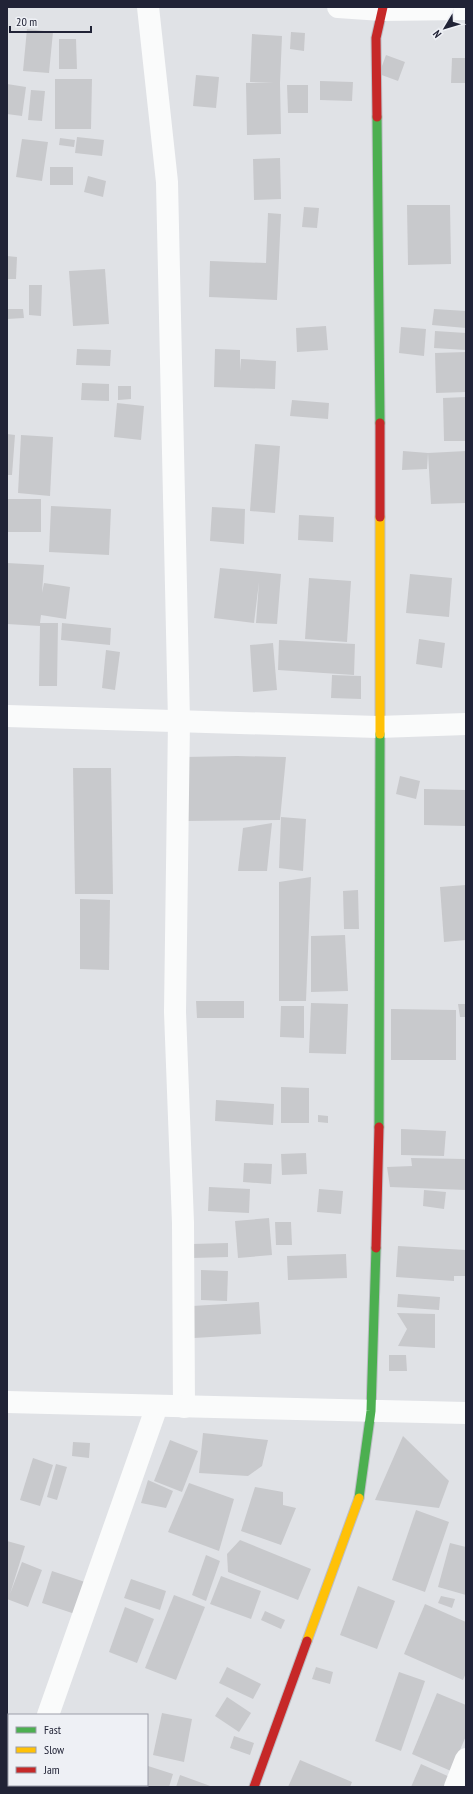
<svg xmlns="http://www.w3.org/2000/svg" width="473" height="1794" viewBox="0 0 473 1794" font-family="'PT Sans Narrow',sans-serif">
	<style>
		.building { fill: #c8c9cc }
		.lines { fill: none; stroke-linecap: round; stroke-linejoin: round }
		.fast-casing { stroke: #bdbec5; stroke-width: 11 }
		.slow-casing { stroke: #bdbec5; stroke-width: 11 }
		.jam-casing { stroke: #bdbec5; stroke-width: 11 }
		.street { stroke: #fafbfb; stroke-width: 22 }
		.fast { stroke: #4caf50; stroke-width: 9 }
		.slow { stroke: #ffc107; stroke-width: 9 }
		.jam { stroke: #c62828; stroke-width: 9 }
	</style>
	<rect width="100%" height="100%" fill="#e0e2e6"/>
	<!-- building -->
	<g class="building">
		<path d="M27 29 53 32 49 73 23 71Z"/>
		<path d="M291 32 305 33 304 51 290 49Z"/>
		<path d="M252 34 282 36 280 83 281 134 247 135 246 83H274L250 82Z"/>
		<path d="M59 39H76L77 69H59Z"/>
		<path d="M386 55 405 62 398 81 379 74Z"/>
		<path d="M452 58H466V83H451Z"/>
		<path d="M196 75 219 77 216 108 193 106Z"/>
		<path d="M55 79H92L91 129H55Z"/>
		<path d="M320 81 353 82 352 101 320 100Z"/>
		<path d="M7 84 26 87 22 116 7 114Z"/>
		<path d="M287 85H308V113H288Z"/>
		<path d="M31 90 45 91 42 121 28 120Z"/>
		<path d="M77 137 104 140 102 156 75 153Z"/>
		<path d="M60 138 75 140 74 147 59 145Z"/>
		<path d="M22 139 48 142 42 181 16 177Z"/>
		<path d="M280 158 281 199 254 200 253 159Z"/>
		<rect x="50" y="167" width="23" height="18"/>
		<path d="M88 176 106 181 103 197 84 192Z"/>
		<path d="M407 205H450L451 264 408 265Z"/>
		<path d="M304 207 319 208 317 228 302 227Z"/>
		<path d="M268 213 281 214 277 300 209 297 210 261 266 263Z"/>
		<path d="M7 256 17 257 16 279H7Z"/>
		<path d="M105 269 109 324 73 326 69 271Z"/>
		<path d="M29 285H42L41 316 29 315Z"/>
		<path d="M7 309H23L24 318 7 319Z"/>
		<path d="M434 309 466 311V328L432 325Z"/>
		<path d="M326 326 328 350 297 352 296 328Z"/>
		<path d="M401 327 426 329 424 356 399 353Z"/>
		<path d="M435 331 466 333V350L434 348Z"/>
		<path d="M77 349 111 350 110 366 76 365Z"/>
		<path d="M215 349 240 350V371L241 359 276 361 275 389 214 387Z"/>
		<path d="M466 352V392L436 393 435 353Z"/>
		<path d="M82 383 109 384V401L81 400Z"/>
		<path d="M118 386H131V399L118 400Z"/>
		<path d="M466 397V441H444L443 398Z"/>
		<path d="M292 400 329 403 328 419 290 416Z"/>
		<path d="M117 403 144 406 141 440 114 437Z"/>
		<path d="M7 434 15 435 12 475H7Z"/>
		<path d="M21 435 53 437 50 496 18 493Z"/>
		<path d="M255 444 280 446 275 513 250 511Z"/>
		<path d="M403 451 428 453 466 451V503L431 504 428 453 427 469 402 470Z"/>
		<rect x="7" y="499" width="34" height="33"/>
		<path d="M51 506 111 509 109 555 49 552Z"/>
		<path d="M212 507 245 509 244 544 210 541Z"/>
		<path d="M299 515 334 517 333 542 298 540Z"/>
		<path d="M7 563 44 565 42 593 44 583 70 587 66 619 41 615 40 623H58L57 686H39L40 626 7 624Z"/>
		<path d="M220 568 281 574 277 624 256 623 259 582 254 623 214 618Z"/>
		<path d="M410 574 452 578 449 617 406 613Z"/>
		<path d="M309 578 351 581 347 642 305 639Z"/>
		<path d="M62 623 111 628 110 645 61 640Z"/>
		<path d="M419 639 445 643 442 668 416 664Z"/>
		<path d="M279 640 355 644 354 675 278 670Z"/>
		<path d="M273 643 277 690 253 692 250 645Z"/>
		<path d="M106 650 120 652 115 690 102 688Z"/>
		<path d="M332 675 361 676V699L331 698Z"/>
		<path d="M237 756 286 757 280 820 186 821 185 757Z"/>
		<path d="M73 768H111L113 894H75Z"/>
		<path d="M400 776 420 781 416 799 396 794Z"/>
		<path d="M424 789 466 790V826L424 825Z"/>
		<path d="M281 817 306 819 303 871 279 868Z"/>
		<path d="M272 823 267 871H238L243 828Z"/>
		<path d="M311 877 306 1001H279V882Z"/>
		<path d="M466 885V940L444 942 440 887Z"/>
		<path d="M358 890 359 929H344L343 891Z"/>
		<path d="M80 899 110 900 109 970 80 969Z"/>
		<path d="M345 935 348 991 311 992V936Z"/>
		<path d="M196 1001H244V1018H197Z"/>
		<path d="M311 1003 348 1004 346 1054 309 1053Z"/>
		<path d="M458 1004H466V1017H460Z"/>
		<path d="M281 1006H304V1038L280 1037Z"/>
		<path d="M391 1009 456 1010V1060H391Z"/>
		<path d="M281 1087 309 1088V1123H281Z"/>
		<path d="M216 1100 274 1104 273 1125 215 1121Z"/>
		<path d="M318 1115 328 1116V1123L318 1122Z"/>
		<path d="M401 1129 446 1131 444 1156 401 1155Z"/>
		<path d="M306 1153 307 1174 282 1175 281 1154Z"/>
		<path d="M411 1158 465 1159 466 1190 390 1187 387 1167 412 1166Z"/>
		<path d="M244 1163 272 1164 271 1184 243 1182Z"/>
		<path d="M209 1187 250 1189 249 1213 208 1211Z"/>
		<path d="M319 1189 343 1191 341 1214 317 1212Z"/>
		<path d="M424 1190 446 1192 444 1209 423 1206Z"/>
		<path d="M269 1218 272 1255 238 1258 235 1221Z"/>
		<path d="M275 1222H291L292 1245H276Z"/>
		<path d="M228 1243V1257L192 1258V1244Z"/>
		<path d="M398 1246 466 1250V1276H454V1281L396 1277Z"/>
		<path d="M346 1254 347 1278 288 1280 287 1256Z"/>
		<path d="M201 1270 228 1271 227 1301 201 1300Z"/>
		<path d="M398 1294 440 1297 439 1310 397 1307Z"/>
		<path d="M259 1302 261 1334 194 1338 192 1306Z"/>
		<path d="M397 1313 435 1314V1348L398 1346 407 1329Z"/>
		<path d="M389 1355H406L407 1371H389Z"/>
		<path d="M203 1433 268 1440 262 1466 248 1476 199 1473Z"/>
		<path d="M403 1436 449 1481 439 1508 375 1500Z"/>
		<path d="M170 1440 198 1451 182 1492 154 1481Z"/>
		<path d="M73 1442 90 1443 89 1458 72 1456Z"/>
		<path d="M33 1458 53 1465 40 1506 20 1500Z"/>
		<path d="M56 1464 67 1467 57 1500 47 1497Z"/>
		<path d="M148 1480 173 1491 166 1508 141 1503Z"/>
		<path d="M189 1483 234 1499 219 1551 168 1532Z"/>
		<path d="M255 1487 283 1492V1505L296 1508 281 1545 241 1531Z"/>
		<path d="M416 1510 449 1522 425 1592 392 1580Z"/>
		<path d="M240 1540 311 1569 298 1600 228 1572 227 1554Z"/>
		<path d="M7 1541 25 1546 10 1594 22 1562 42 1570 28 1607 7 1599Z"/>
		<path d="M450 1543 466 1547V1595L438 1587Z"/>
		<path d="M206 1555 220 1561 206 1601 192 1595Z"/>
		<path d="M52 1571 85 1582 75 1614 42 1603Z"/>
		<path d="M221 1576 261 1591 251 1619 210 1604Z"/>
		<path d="M131 1579 166 1591 160 1610 124 1598Z"/>
		<path d="M358 1586 395 1601 377 1649 340 1635Z"/>
		<path d="M174 1595 205 1607 176 1680 145 1668Z"/>
		<path d="M441 1596 455 1599 452 1608 438 1603Z"/>
		<path d="M425 1604 466 1622V1673L463 1680 404 1654Z"/>
		<path d="M125 1607 154 1619 137 1663 109 1652Z"/>
		<path d="M265 1611 285 1620 281 1629 261 1620Z"/>
		<path d="M227 1667 261 1684 253 1699 219 1683Z"/>
		<path d="M316 1667 333 1672 330 1684 312 1679Z"/>
		<path d="M399 1672 425 1681 401 1751 375 1741Z"/>
		<path d="M437 1693 466 1705V1736L451 1771 412 1754Z"/>
		<path d="M227 1697 251 1713 239 1732 215 1716Z"/>
		<path d="M162 1713 192 1719 184 1762 153 1755Z"/>
		<path d="M234 1736 254 1743 250 1755 230 1748Z"/>
		<path d="M300 1760 352 1782 350 1787H288Z"/>
		<path d="M421 1764 452 1778 449 1787H411Z"/>
		<path d="M148 1766 173 1774 169 1787H141L142 1785H147Z"/>
		<path d="M180 1775 213 1787H176Z"/>
		<path d="M115 1785H137L136 1787H114Z"/>
	</g>
	<g class="lines">
		<defs>
			<g id="fast">
				<path d="M377 117 380 423"/>
				<path d="M379 1127 380 734"/>
				<path d="M359 1498 371 1411 376 1248"/>
			</g>
			<g id="slow">
				<path d="M380 517V734"/>
				<path d="M307 1641 359 1498"/>
			</g>
			<g id="jam">
				<path d="M377 117 376 38 383 7"/>
				<path d="M380 423V517"/>
				<path d="M376 1248 379 1127"/>
				<path d="M254 1787 307 1641"/>
			</g>
		</defs>
		<!-- fast casing -->
		<use href="#fast" class="fast-casing"/>
		<!-- slow casing -->
		<use href="#slow" class="slow-casing"/>
		<!-- jam casing -->
		<use href="#jam" class="jam-casing"/>
		<!-- street -->
		<g class="street">
			<path d="M148 7 167 182 179 721 175 1012 183 1223 184 1407"/>
			<path d="M338 7 382 10 466 9"/>
			<path d="M7 716 378 727 466 724"/>
			<path d="M7 1402 466 1413"/>
			<path d="M48 1715 157 1406"/>
			<path d="M22 1787 23 1785"/>
			<path d="M455 1787 466 1759"/>
		</g>
		<!-- fast -->
		<use href="#fast" class="fast"/>
		<!-- slow -->
		<use href="#slow" class="slow"/>
		<!-- jam -->
		<use href="#jam" class="jam"/>
	</g>
	<!-- border -->
	<rect width="473" height="1794" fill="none" stroke="#212336" stroke-width="16"/>
	<!-- legend -->
	<rect x="8" y="1714" width="140" height="72" fill="#eef0f5" stroke="#9c9ea9"/>
	<rect x="16" y="1727" width="20" height="6" fill="#4caf50" stroke="#9c9ea9"/>
	<text x="44" y="1734" font-size="12" fill="#212336">Fast</text>
	<rect x="16" y="1747" width="20" height="6" fill="#ffc107" stroke="#9c9ea9"/>
	<text x="44" y="1754" font-size="12" fill="#212336">Slow</text>
	<rect x="16" y="1767" width="20" height="6" fill="#c62828" stroke="#9c9ea9"/>
	<text x="44" y="1774" font-size="12" fill="#212336">Jam</text>
	<!-- north arrow -->
	<g transform="translate(445 28) rotate(232)" stroke="#eef0f5" stroke-width="3" paint-order="stroke">
	<path d="M0-3L7 15L0 10L-7 15Z" fill="#212336"/>
	<text y="-6" font-size="11" font-weight="bold" text-anchor="middle" fill="#212336">N</text>
	</g>
	<!-- scale -->
	<path d="M10 26v6h81v-6" fill="none" stroke="#212336" stroke-width="2"/>
	<text x="16" y="26" font-size="12" fill="#212336" stroke="#eef0f5" stroke-width="3" paint-order="stroke">20 m</text>
</svg>
